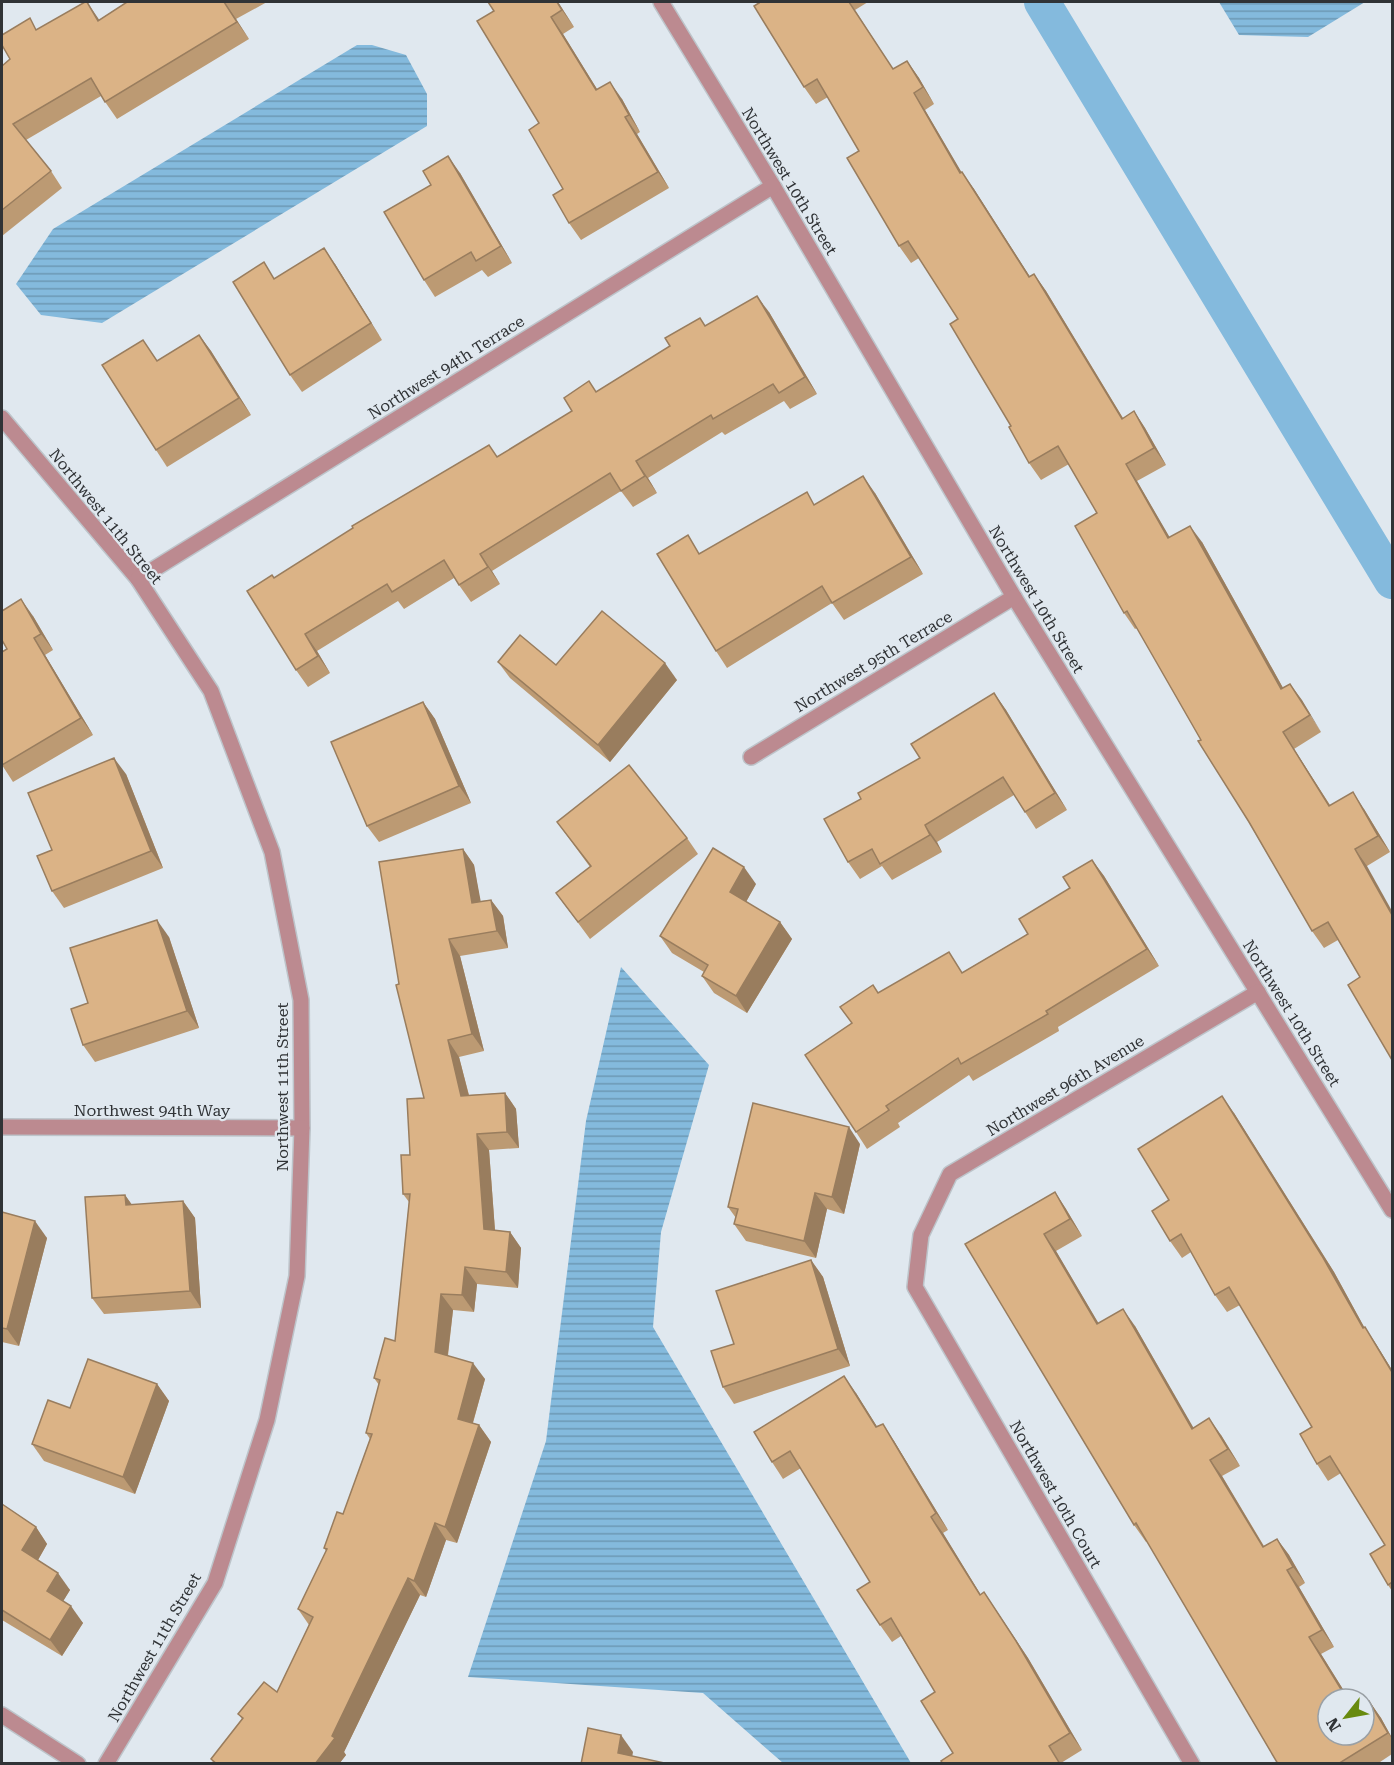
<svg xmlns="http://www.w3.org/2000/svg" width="1394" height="1765" viewBox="0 0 1394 1765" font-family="'Roboto Serif',serif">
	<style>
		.water { fill: url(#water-rules) }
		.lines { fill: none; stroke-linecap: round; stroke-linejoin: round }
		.canal { stroke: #84badd; stroke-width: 36 }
		.street-casing { stroke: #bdc4ca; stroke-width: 18 }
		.street { stroke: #bc8a90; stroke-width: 15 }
		.wall { fill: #bc9a73 }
		.shaded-wall { fill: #997d5e }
		.building { fill: #dbb386; stroke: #997d5e; stroke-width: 1.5 }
		.labels { text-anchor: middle; stroke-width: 4.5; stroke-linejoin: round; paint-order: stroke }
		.street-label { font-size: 16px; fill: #303336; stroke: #e0e8ef }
	</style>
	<defs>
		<pattern id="water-rules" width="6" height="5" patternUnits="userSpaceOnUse" patternTransform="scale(1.5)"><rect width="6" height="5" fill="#84badd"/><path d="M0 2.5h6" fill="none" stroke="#6c98b4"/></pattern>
	</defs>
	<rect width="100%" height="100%" fill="#e0e8ef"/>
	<!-- water -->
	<g class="water">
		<path d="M1219 2H1365L1308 37 1239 35Z"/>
		<path d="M357 45H372L406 55 427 94V126L102 323 41 315 16 284 53 229Z"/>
		<path d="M621 967 709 1065 661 1232 653 1327 911 1763H783L703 1693 468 1677 546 1441 586 1121Z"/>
	</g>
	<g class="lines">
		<!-- canal -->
		<path class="canal" d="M1042 2 1392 581"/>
		<defs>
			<g id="street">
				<path d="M661 2 773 186 1014 597 1392 1210"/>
				<path d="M2 418 138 579 211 691 272 852 301 1000 302 1128 297 1276 267 1420 215 1583 106 1764"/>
				<path d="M138 579 773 186"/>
				<path d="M751 757 1014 597"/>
				<path d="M2 1127 302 1128"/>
				<path d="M2 1715 78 1764"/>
				<path d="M1192 1764 915 1287 921 1235 950 1174 1258 992"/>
			</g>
		</defs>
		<!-- street casing -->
		<use href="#street" class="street-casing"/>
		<!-- street -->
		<use href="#street" class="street"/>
	</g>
	<!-- wall -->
	<g class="wall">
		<path d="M127 2H267L236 19 249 39 117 119 101 96 26 140 51 171 62 188 2 236V66L10 59 99 20Z"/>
		<path d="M488 2H558L574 27 563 34 597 89 622 99 640 132 637 134 669 188 581 240 569 223 563 189 539 123 494 11Z"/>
		<path d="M758 2H868L855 10 893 69 907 61 919 78 934 104 925 110 961 172 974 189 1030 277 1034 274 1046 291 1123 418 1134 411 1145 428 1166 465 1137 481 1169 537 1202 542 1283 688 1290 684 1321 732 1294 749 1330 805 1364 809 1390 852 1367 866 1360 977 1338 940 1324 948 1312 931 1201 740 1137 628 1135 629 1124 613 1097 513 1069 464 1041 480 1029 463 958 319 919 258 911 263 899 246 859 151 828 97 816 104 804 87Z"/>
		<path d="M460 173 512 263 488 277 482 270 435 297 424 280Z"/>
		<path d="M335 264 382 340 302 392 290 375 275 278Z"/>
		<path d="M769 312 817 394 790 409 784 401 725 435 722 432 648 478 657 493 633 507 621 491 492 571 500 584 471 602 454 578 404 609 398 601 317 651 330 673 308 687 296 670 274 578 489 445 497 457 572 411 596 392 670 346 700 318 705 326Z"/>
		<path d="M199 335 211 351 251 415 167 467 156 450 158 361Z"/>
		<path d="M875 493 923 574 844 620 832 603 727 668 716 651 700 553 815 504Z"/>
		<path d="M33 616 53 650 45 655 93 735 13 782 2 765 7 649Z"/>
		<path d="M498 662 556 665 677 680 610 762 510 678Z"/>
		<path d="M994 693 1006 710 1067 810 1036 829 1014 795 937 842 942 852 892 880 882 866 860 879 848 862 861 799 920 758Z"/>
		<path d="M423 702 435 719 471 803 379 842 367 826Z"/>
		<path d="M126 774 163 868 64 908 52 891V850Z"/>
		<path d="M557 822 687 838 698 854 590 939 556 893 590 867Z"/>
		<path d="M463 849 474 865 480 901 491 900 503 916 508 948 460 956 484 1051 459 1057 469 1095 505 1093 516 1109 519 1148 489 1150 495 1230 510 1232 521 1248 518 1288 477 1284 474 1312 453 1310 448 1356 485 1379 473 1423 479 1425 491 1442 457 1543 446 1540 426 1597 420 1595 344 1752 346 1755 339 1764H214L211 1759 242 1719 238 1714 277 1692 309 1625 298 1609 326 1551 324 1548 343 1514 370 1439 366 1433 379 1385 374 1378 395 1341 409 1202 403 1194 410 1155 424 1098 399 984Z"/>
		<path d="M1092 860 1104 876 1159 966 1058 1027 1059 1031 973 1081 969 1075 898 1123 900 1127 867 1149 856 1132 852 1023 879 993 963 972 1028 934 1070 888Z"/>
		<path d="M756 884 746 902 780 922 792 939 747 1013 714 993 702 976 704 972 672 953 660 936Z"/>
		<path d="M169 937 199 1028 95 1062 83 1045 88 1003Z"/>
		<path d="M1234 1113 1334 1272 1364 1327 1376 1344 1392 1370V1591L1388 1585 1385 1545 1341 1473 1328 1481 1317 1464 1312 1427 1240 1305 1227 1312 1215 1295 1191 1252 1182 1258 1170 1241 1169 1200Z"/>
		<path d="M860 1144 844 1214 827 1209 816 1258 746 1241 734 1224 736 1218 728 1207Z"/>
		<path d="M1055 1192 1066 1209 1082 1236 1056 1251 1098 1323 1135 1326 1193 1428 1221 1435 1240 1466 1222 1476 1264 1546 1277 1539 1289 1555 1305 1583 1299 1587 1334 1647 1321 1654 1349 1699H1328V1735L1369 1701 1381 1718 1392 1738V1754L1377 1764H1278L1147 1541 1146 1542 1134 1525 965 1244Z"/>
		<path d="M125 1195 132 1205 183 1201 195 1218 201 1308 104 1314 92 1298Z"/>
		<path d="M2 1212 47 1238 19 1346 2 1342Z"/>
		<path d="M811 1260 823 1277 850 1366 734 1404 723 1387 734 1344Z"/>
		<path d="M157 1384 169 1401 135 1494 44 1461 32 1444 70 1408Z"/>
		<path d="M856 1393 877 1427 894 1441 948 1530 943 1533 981 1595 984 1592 1028 1658 1082 1750 1061 1763 953 1753 935 1692 901 1636 892 1642 880 1625 870 1582 801 1468 783 1479 772 1462Z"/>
		<path d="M2 1504 36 1527 47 1544 38 1560 70 1590 63 1601 83 1623 62 1656 2 1620Z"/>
	</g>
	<!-- shaded-wall -->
	<g class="shaded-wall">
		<path d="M87 2 98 18 110 37 98 21Z"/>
		<path d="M224 2 236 19 249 39 237 22Z"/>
		<path d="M557 2H558L574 27 562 10Z"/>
		<path d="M551 17 563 34 608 107 596 90Z"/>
		<path d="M907 61 919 78 934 104 923 87Z"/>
		<path d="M610 82 622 99 640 132 629 115Z"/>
		<path d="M914 93 925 110 972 190 960 173Z"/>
		<path d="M625 117 637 134 669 188 658 172Z"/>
		<path d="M448 156 460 173 512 263 501 246Z"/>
		<path d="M962 172 974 189 1041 294 1029 277Z"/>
		<path d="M324 248 335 264 382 340 371 323Z"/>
		<path d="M1034 274 1046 291 1133 435 1122 419Z"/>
		<path d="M757 296 769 312 817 394 805 377Z"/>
		<path d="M199 335 211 351 251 415 239 398Z"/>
		<path d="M1134 411 1145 428 1166 465 1154 448Z"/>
		<path d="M636 461 648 478 657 493 645 476Z"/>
		<path d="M1126 464 1137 481 1180 555 1168 538Z"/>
		<path d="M863 476 875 493 923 574 911 557Z"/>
		<path d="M1190 526 1202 542 1293 706 1281 689Z"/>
		<path d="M480 554 492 571 500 584 488 567Z"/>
		<path d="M21 599 33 616 53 650 41 634Z"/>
		<path d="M305 634 317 651 330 673 318 656Z"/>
		<path d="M34 638 45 655 93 735 81 718Z"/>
		<path d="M665 663 677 680 610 762 598 745Z"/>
		<path d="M1290 684 1302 700 1321 732 1310 715Z"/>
		<path d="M994 693 1006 710 1067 810 1055 793Z"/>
		<path d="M423 702 435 719 471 803 459 786Z"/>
		<path d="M1283 732 1294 749 1341 823 1329 806Z"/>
		<path d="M114 758 126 774 163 868 151 851Z"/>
		<path d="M1353 792 1364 809 1390 852 1378 836Z"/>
		<path d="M925 825 937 842 942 852 930 835Z"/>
		<path d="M463 849 474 865 484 919 472 903Z"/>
		<path d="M1355 849 1367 866 1392 911V915Z"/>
		<path d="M1092 860 1104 876 1159 966 1147 949Z"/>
		<path d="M744 867 756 884 742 909 730 892Z"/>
		<path d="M491 900 503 916 508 948 497 931Z"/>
		<path d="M157 920 169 937 199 1028 187 1011Z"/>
		<path d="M780 922 792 939 747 1013 736 996Z"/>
		<path d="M449 939 460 956 484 1051 472 1034Z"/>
		<path d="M448 1040 459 1057 473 1112 461 1096Z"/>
		<path d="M505 1093 516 1109 519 1148 507 1132Z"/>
		<path d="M1222 1096 1234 1113 1334 1272 1374 1345 1363 1328Z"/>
		<path d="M849 1127 860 1144 844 1214 832 1197Z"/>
		<path d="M477 1134 489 1150 496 1245 484 1229Z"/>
		<path d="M1055 1192 1066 1209 1082 1236 1070 1219Z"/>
		<path d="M815 1193 827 1209 816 1258 804 1241Z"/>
		<path d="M125 1195 137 1212 126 1205Z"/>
		<path d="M183 1201 195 1218 201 1308 190 1291Z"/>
		<path d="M35 1221 47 1238 19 1346 7 1329Z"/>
		<path d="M510 1232 521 1248 518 1288 506 1272Z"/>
		<path d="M1044 1234 1056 1251 1109 1341 1097 1324Z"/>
		<path d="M811 1260 823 1277 850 1366 838 1349Z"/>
		<path d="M465 1267 477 1284 474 1312 462 1295Z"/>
		<path d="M441 1294 453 1310 446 1369 435 1352Z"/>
		<path d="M1123 1309 1135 1326 1204 1446 1192 1429Z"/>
		<path d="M1365 1327 1376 1344 1392 1370V1372Z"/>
		<path d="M473 1363 485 1379 469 1436 458 1419Z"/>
		<path d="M844 1376 856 1393 888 1444 876 1427Z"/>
		<path d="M157 1384 169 1401 135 1494 123 1477Z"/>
		<path d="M1209 1418 1221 1435 1240 1466 1228 1449Z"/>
		<path d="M883 1424 894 1441 948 1530 936 1513Z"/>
		<path d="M479 1425 491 1442 457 1543 445 1527Z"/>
		<path d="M1210 1460 1222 1476 1274 1564 1263 1547Z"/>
		<path d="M931 1517 943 1533 991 1612 980 1595Z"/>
		<path d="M435 1523 446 1540 426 1597 414 1581Z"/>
		<path d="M36 1527 47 1544 34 1567 22 1550Z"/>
		<path d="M1277 1539 1289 1555 1305 1583 1293 1567Z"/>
		<path d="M1287 1570 1299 1587 1334 1647 1322 1630Z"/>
		<path d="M58 1573 70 1590 59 1608 47 1591Z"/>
		<path d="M408 1578 420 1595 344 1752 346 1755 339 1764H315L332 1736Z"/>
		<path d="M984 1592 1028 1658 1082 1750 1070 1733Z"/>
		<path d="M71 1606 83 1623 62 1656 50 1640Z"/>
		<path d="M1309 1637 1321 1654 1349 1699H1347Z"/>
		<path d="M1369 1701 1381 1718 1392 1738V1739Z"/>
		<path d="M621 1735 633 1752 631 1764 618 1753Z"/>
	</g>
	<!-- building -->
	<g class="building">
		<path d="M85 2H87L98 21 127 2H225H224L237 22 105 102 91 78 13 124 51 171 2 210V66L10 59 2 45V35L30 18 36 30Z"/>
		<path d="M488 2H557L562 10 551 17 596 90 610 82 629 115 625 117 658 172 569 223 553 195 563 189 529 130 539 123 477 21 494 11Z"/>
		<path d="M758 2H849L893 69 907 61 923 87 914 93 960 173 962 172 1029 277 1034 274 1122 419 1134 411 1154 448 1126 464 1168 538 1190 526 1281 689 1290 684 1310 715 1283 732 1329 806 1353 792 1378 836 1355 849 1392 915V1060L1348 985 1360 977 1328 922 1312 931 1249 822 1198 741 1201 740 1127 611 1124 613 1075 526 1097 513 1058 446 1029 463 1009 427 1011 426 950 324 958 319 908 241 899 246 847 158 859 151 817 79 804 87 754 6 759 3Z"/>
		<path d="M448 156 501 246 476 261 471 252 424 280 384 212 431 185 423 171Z"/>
		<path d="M324 248 371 323 290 375 233 282 264 262 274 279Z"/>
		<path d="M757 296 805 377 779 393 773 384 713 419 711 415 636 461 645 476 621 491 610 473 480 554 488 567 459 585 444 560 392 592 387 584 305 634 318 656 296 670 247 591 272 575 274 578 353 528 352 526 489 445 497 457 572 411 564 398 589 381 596 392 670 346 665 338 700 318 705 326Z"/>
		<path d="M199 335 239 398 156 450 102 365 143 340 157 361Z"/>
		<path d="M863 476 911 557 832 603 822 586 716 651 657 554 688 535 699 554 807 492 814 505Z"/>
		<path d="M21 599 41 634 34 638 81 718 2 765V652L7 649 2 640V611Z"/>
		<path d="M602 611 665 663 598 745 498 662 520 635 556 665Z"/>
		<path d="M994 693 1055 793 1025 812 1003 777 925 825 930 835 880 864 872 849 848 862 824 819 861 799 858 793 920 758 911 744Z"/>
		<path d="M423 702 459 786 367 826 331 742Z"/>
		<path d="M114 758 151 851 52 891 37 856 52 850 28 793Z"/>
		<path d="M629 765 687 838 578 922 556 893 591 866 557 822Z"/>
		<path d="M713 848 744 867 730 892 780 922 736 996 702 976 708 965 660 936Z"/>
		<path d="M463 849 472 903 491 900 497 931 449 939 472 1034 448 1040 461 1096 505 1093 507 1132 477 1134 484 1229 510 1232 506 1272 465 1267 462 1295 441 1294 435 1352 473 1363 458 1419 479 1425 445 1527 435 1523 414 1581 408 1578 332 1736 335 1738 315 1764H217L211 1759 243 1718 238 1714 264 1682 277 1692 313 1617 298 1609 327 1549 324 1548 337 1512 343 1514 372 1434 366 1433 380 1380 374 1378 385 1338 395 1341 410 1194H403L401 1155H410L407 1099 424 1098 396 985 399 984 379 862Z"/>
		<path d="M1092 860 1147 949 1046 1011 1048 1014 961 1064 958 1058 886 1106 889 1110 856 1132 805 1055 852 1023 840 1007 873 985 878 993 949 952 962 973 1028 934 1019 919 1070 888 1063 877Z"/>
		<path d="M157 920 187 1011 83 1045 71 1009 88 1003 70 948Z"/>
		<path d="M1222 1096 1322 1256 1363 1328 1365 1327 1392 1372V1582L1388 1585 1370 1554 1385 1545 1330 1456 1317 1464 1300 1434 1312 1427 1229 1287 1215 1295 1181 1234 1170 1241 1152 1211 1169 1200 1138 1149Z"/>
		<path d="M753 1103 849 1127 832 1197 815 1193 804 1241 734 1224 738 1209 728 1207Z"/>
		<path d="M1055 1192 1070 1219 1044 1234 1097 1324 1123 1309 1192 1429 1209 1418 1228 1449 1210 1460 1263 1547 1277 1539 1293 1567 1287 1570 1322 1630 1309 1637 1347 1699H1328V1735H1364V1705L1369 1701 1388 1733 1338 1764H1278L1136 1523 1134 1525 965 1244Z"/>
		<path d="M125 1195 126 1205 183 1201 190 1291 92 1298 85 1197Z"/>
		<path d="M2 1212 35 1221 7 1329 2 1328Z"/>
		<path d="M811 1260 838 1349 723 1387 711 1351 734 1344 716 1291Z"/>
		<path d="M88 1359 157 1384 123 1477 32 1444 48 1400 70 1408Z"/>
		<path d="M844 1376 876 1427 883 1424 936 1513 931 1517 980 1595 984 1592 1016 1641 1070 1733 1049 1746 1060 1764H943L941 1761 953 1753 921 1701 935 1692 891 1618 880 1625 857 1590 870 1582 790 1451 772 1462 754 1432Z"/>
		<path d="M2 1504 36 1527 22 1550 58 1573 47 1591 71 1606 50 1640 2 1610Z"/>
		<path d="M588 1728 621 1735 618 1753 669 1764H581Z"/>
	</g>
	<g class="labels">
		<!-- street labels -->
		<g class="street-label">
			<text transform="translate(790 181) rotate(59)" y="6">Northwest 10th Street</text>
			<text transform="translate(446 367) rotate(-32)" y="6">Northwest 94th Terrace</text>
			<text transform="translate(106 516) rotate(51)" y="6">Northwest 11th Street</text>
			<text transform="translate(1037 599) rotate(59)" y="6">Northwest 10th Street</text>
			<text transform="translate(873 661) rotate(-31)" y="6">Northwest 95th Terrace</text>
			<text transform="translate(1292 1013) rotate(58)" y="6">Northwest 10th Street</text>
			<text transform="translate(1065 1085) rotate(-31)" y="6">Northwest 96th Avenue</text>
			<text transform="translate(282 1087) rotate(-90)" y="6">Northwest 11th Street</text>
			<text x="152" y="1116">Northwest 94th Way</text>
			<text transform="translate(1056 1494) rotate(60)" y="6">Northwest 10th Court</text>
			<text transform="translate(154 1647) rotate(-60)" y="6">Northwest 11th Street</text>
		</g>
	</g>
	<!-- border -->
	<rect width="1394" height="1765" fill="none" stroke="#303336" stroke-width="6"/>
	<!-- north arrow -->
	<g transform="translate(1346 1717) rotate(239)"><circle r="28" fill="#e0e8ef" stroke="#9aa0a5" stroke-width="1.5"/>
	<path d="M0-4.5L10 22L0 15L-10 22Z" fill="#688a0e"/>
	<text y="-9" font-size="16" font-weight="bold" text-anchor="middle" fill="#303336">N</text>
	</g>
</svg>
